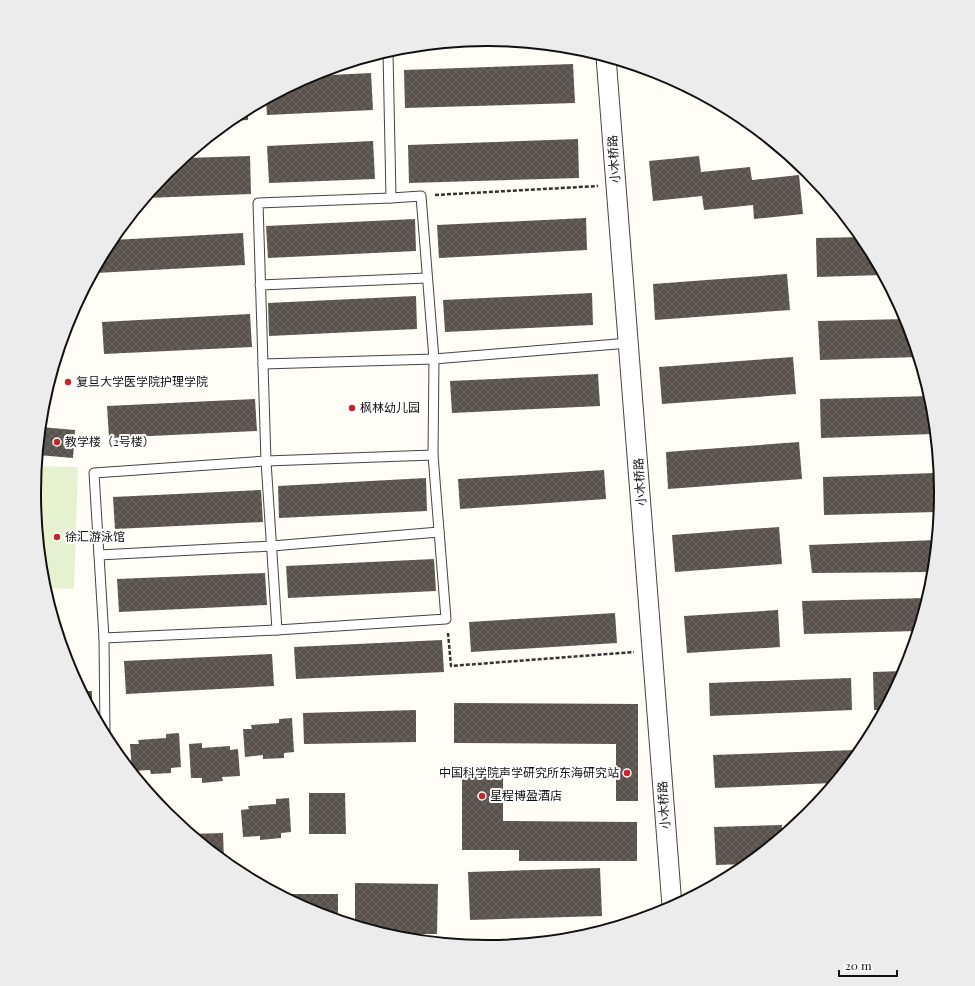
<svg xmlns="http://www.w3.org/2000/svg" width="975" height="986" viewBox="0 0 975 986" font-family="'Playfair Display','Noto Sans SC',serif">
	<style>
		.pitch { fill: #e6f2cf }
		.building { fill: url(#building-cross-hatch) }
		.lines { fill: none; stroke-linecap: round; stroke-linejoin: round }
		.lane-casing { stroke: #444; stroke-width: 11 }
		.street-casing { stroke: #444; stroke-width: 21 }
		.path { stroke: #333; stroke-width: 2.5; stroke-dasharray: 4 2; stroke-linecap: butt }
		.lane { stroke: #fff; stroke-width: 9 }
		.street { stroke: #fff; stroke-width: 19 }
		.poi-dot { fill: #c4262e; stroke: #fff; stroke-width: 1.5 }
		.labels { text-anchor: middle; stroke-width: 4; stroke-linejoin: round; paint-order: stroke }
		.street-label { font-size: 12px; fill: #111; stroke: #fff }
		.poi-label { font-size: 12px; fill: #111; stroke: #fff; text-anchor: start }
		.rim { fill: none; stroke: #111; stroke-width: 2 }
	</style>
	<defs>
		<pattern id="building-cross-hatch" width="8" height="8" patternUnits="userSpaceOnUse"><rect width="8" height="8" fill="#5a524d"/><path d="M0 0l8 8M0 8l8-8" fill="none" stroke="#6d6662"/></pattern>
	</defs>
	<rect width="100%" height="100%" fill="#fffdf5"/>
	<!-- pitch -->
	<path class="pitch" d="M37 466 78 467 74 589 45 588 43 581 34 493Z"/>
	<!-- building -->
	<g class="building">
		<path d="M573 64 575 103 405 108 404 70Z"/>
		<path d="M371 73 373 110 267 115 266 100 311 76Z"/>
		<path d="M248 109V120L229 121 236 116Z"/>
		<path d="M578 139 579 178 409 183 408 145Z"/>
		<path d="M373 141 375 179 269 183 267 146Z"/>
		<path d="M250 156 251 194 146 198 167 172 185 158Z"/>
		<path d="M699 156 701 172 750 167 752 180 799 175 803 214 754 219 753 205 704 210 702 196 653 201 649 161Z"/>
		<path d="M586 218 587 250 439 258 437 225Z"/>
		<path d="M415 219 416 251 268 258 266 226Z"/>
		<path d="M243 233 245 265 96 273V268L112 240Z"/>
		<path d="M861 237 865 241 882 275 817 277 816 238Z"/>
		<path d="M787 274 790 310 655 320 653 284Z"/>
		<path d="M592 293 593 325 445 332 443 300Z"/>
		<path d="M416 296 417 329 269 336 268 303Z"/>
		<path d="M250 314 252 347 104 354 102 322Z"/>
		<path d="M906 319 918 357 820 360 818 321Z"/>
		<path d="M59 352 57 377H51Z"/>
		<path d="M793 357 796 394 662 404 659 367Z"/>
		<path d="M598 374 600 406 452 413 450 381Z"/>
		<path d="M930 396 932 403 933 434 821 438 820 399Z"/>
		<path d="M255 399 257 431 109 438 107 406Z"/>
		<path d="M41 427 75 430 73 458 38 455Z"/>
		<path d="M799 442 802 479 668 489 666 452Z"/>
		<path d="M604 470 606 499 460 509 458 479Z"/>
		<path d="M935 473 936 512 824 515 823 477Z"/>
		<path d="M426 478 427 511 279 518 278 486Z"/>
		<path d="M261 490 263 522 115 529 113 497Z"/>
		<path d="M779 527 782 564 675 572 672 535Z"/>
		<path d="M936 540 933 572 812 573 809 545Z"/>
		<path d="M434 559 436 591 288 598 286 566Z"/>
		<path d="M265 573 267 605 119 612 117 579Z"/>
		<path d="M927 598 917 631 804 634 802 601Z"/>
		<path d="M778 610 780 647 687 653 684 616Z"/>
		<path d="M615 613 617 643 471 652 469 622Z"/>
		<path d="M442 640 444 672 296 679 294 647Z"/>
		<path d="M272 654 274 686 126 694 124 661Z"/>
		<path d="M904 671 883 710H874L873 672Z"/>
		<path d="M851 678 852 710 710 716 709 683Z"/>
		<path d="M82 691H92V711Z"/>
		<path d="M454 703 638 704V801H616V744L454 743Z"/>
		<path d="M416 710V742L304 744 303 713Z"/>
		<path d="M292 718 294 752 284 753V758L263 759V755L245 757 243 729H252L251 725 279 723V719Z"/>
		<path d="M179 733 181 767 171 768V773L151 774 150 770 132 771 130 744H139L138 740 166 738V734Z"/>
		<path d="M202 743V748L230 746V750L238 749 240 776 222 777 223 781 202 783V778H191L189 744Z"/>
		<path d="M855 750V756L833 783 715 788 713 755Z"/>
		<path d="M462 770H503V821L637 822V861H519V850H462Z"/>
		<path d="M309 793H345L346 834H309Z"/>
		<path d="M289 798 291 832 281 833V838L260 840V836L243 837 241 810 249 809 248 806 276 804V799Z"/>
		<path d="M782 825V835L747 864 716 865 714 827Z"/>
		<path d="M223 833 224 861 191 834Z"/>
		<path d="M600 868 602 916 470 920 468 872Z"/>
		<path d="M243 874H253V880Z"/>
		<path d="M355 883 438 884 437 934H386L355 924Z"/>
		<path d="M281 894H338V919L314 912Z"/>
	</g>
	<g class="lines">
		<defs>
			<g id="lane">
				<path d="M388 52 391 198 421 196 434 359 629 343"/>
				<path d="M260 285 427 278"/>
				<path d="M99 555 272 546 439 532"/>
				<path d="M277 630 266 461 258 203 391 198"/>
				<path d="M104 638 277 630 446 619 433 455"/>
				<path d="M105 735 104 638 94 473 266 461 433 455 434 359 263 364"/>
			</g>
			<path id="street" d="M606 57 672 906"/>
		</defs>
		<!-- lane casing -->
		<use href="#lane" class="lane-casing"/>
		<!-- street casing -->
		<use href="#street" class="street-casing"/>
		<!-- path -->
		<g class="path">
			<path d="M435 195 598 186"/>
			<path d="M448 633 451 666 634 652"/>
		</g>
		<!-- lane -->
		<use href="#lane" class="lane"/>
		<!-- street -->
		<use href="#street" class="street"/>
	</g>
	<!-- markers -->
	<g class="poi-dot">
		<circle cx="68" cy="382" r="4"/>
		<circle cx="352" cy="408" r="4"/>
		<circle cx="57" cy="442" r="4"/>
		<circle cx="57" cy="537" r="4"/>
		<circle cx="627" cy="773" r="4"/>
		<circle cx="482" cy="796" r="4"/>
	</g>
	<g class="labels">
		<!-- street labels -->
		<g class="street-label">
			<text transform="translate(614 159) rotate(-94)" y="4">小木桥路</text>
			<text transform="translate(640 482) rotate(-94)" y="4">小木桥路</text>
			<text transform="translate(664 805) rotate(-94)" y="4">小木桥路</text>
		</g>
		<!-- poi labels -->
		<g class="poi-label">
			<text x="76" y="386">复旦大学医学院护理学院</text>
			<text x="360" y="412">枫林幼儿园</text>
			<text x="65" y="446">教学楼（2号楼）</text>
			<text x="65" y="541">徐汇游泳馆</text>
			<text x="619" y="777" text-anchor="end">中国科学院声学研究所东海研究站</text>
			<text x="490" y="800">星程博盈酒店</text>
		</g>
	</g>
	<!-- crop -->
	<path d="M0 0H975V986H0ZM487 46H488A446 446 0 0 1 934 492V494A446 446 0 0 1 488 940H487A446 446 0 0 1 41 494V492A446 446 0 0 1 487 46Z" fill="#ececec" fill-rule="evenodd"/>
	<path class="rim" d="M487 46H488A446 446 0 0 1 934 492V494A446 446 0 0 1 488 940H487A446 446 0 0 1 41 494V492A446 446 0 0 1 487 46Z"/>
	<!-- scale -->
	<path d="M839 970v6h58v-6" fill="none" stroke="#111111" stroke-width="2"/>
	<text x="845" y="970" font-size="12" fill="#111111" stroke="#ffffff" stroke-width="3" paint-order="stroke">20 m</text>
</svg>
